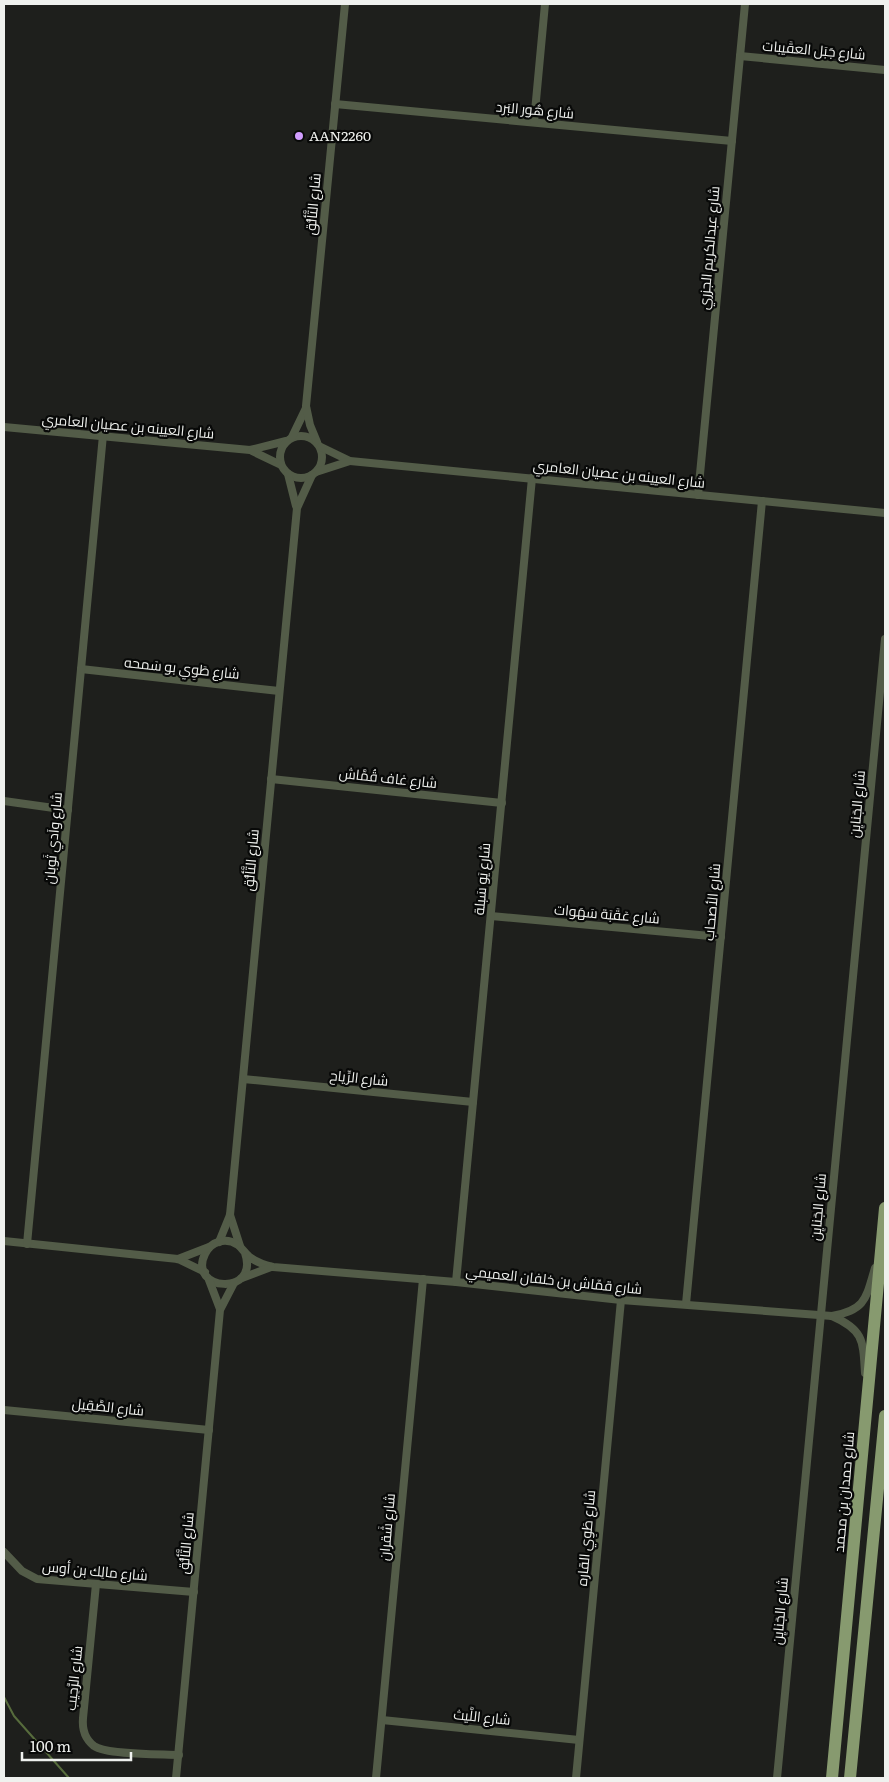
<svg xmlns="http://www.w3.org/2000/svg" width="889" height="1782" viewBox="0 0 889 1782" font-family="Literata,Cairo,serif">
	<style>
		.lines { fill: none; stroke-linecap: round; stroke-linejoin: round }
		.stream { stroke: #576c3c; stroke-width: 2 }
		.street { stroke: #535c48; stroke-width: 8 }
		.primary { stroke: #879a6f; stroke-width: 12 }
		.poi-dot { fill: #d19dfe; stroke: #080908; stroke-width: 2 }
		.labels { text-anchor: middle; stroke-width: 4.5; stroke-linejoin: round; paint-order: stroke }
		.street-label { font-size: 14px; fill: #eff1ee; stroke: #080908 }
		.poi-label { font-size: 14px; fill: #eff1ee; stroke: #080908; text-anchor: start }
	</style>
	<rect width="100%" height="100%" fill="#1e1f1c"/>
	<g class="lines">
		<!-- stream -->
		<path class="stream" d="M4 1697 14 1716 69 1778"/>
		<!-- street -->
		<g class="street">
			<path d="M740 56 885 70"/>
			<path d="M335 104 732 141"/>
			<path d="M534 122 545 4"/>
			<path d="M4 427 250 450 286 441"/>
			<circle cx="301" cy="457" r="21"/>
			<path d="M292 437 306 408"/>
			<path d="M317 442 310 425 306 406 345 4"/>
			<path d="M321 447 350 461 885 513"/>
			<path d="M252 451 281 465"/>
			<path d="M316 472 350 461"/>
			<path d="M288 474 296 506"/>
			<path d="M698 495 745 4"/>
			<path d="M81 669 279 691"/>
			<path d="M271 779 502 803"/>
			<path d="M4 801 68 810"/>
			<path d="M491 916 721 937"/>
			<path d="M243 1079 473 1102"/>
			<path d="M230 1215 240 1246"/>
			<path d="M4 1241 178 1259 205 1272"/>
			<path d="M219 1242 230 1215 297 508 312 475"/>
			<path d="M27 1244 103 435"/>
			<path d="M245 1253C260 1297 187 1291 205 1254 211 1241 226 1237 238 1245 243 1249 246 1255 251 1258 258 1263 265 1265 273 1267L456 1282 621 1300 832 1316C864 1330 863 1341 865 1373"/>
			<path d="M178 1259 209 1247"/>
			<path d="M242 1278 271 1267"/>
			<path d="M209 1280 220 1309"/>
			<path d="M456 1282 532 478"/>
			<path d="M686 1304 762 501"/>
			<path d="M832 1316C866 1310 866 1298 875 1268"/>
			<path d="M4 1410 209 1430"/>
			<path d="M4 1552 22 1571 37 1579 194 1592"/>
			<path d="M96 1584 83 1718C82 1729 85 1739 94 1746 107 1755 160 1754 179 1755"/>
			<path d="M382 1720 579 1740"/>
			<path d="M176 1778 220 1310 234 1283"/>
			<path d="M376 1778 423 1279"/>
			<path d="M576 1778 621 1300"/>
			<path d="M777 1778 885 639"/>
		</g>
		<!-- primary -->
		<g class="primary">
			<path d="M832 1778 885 1208"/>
			<path d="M850 1778 885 1416"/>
		</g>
	</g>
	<!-- markers -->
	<circle class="poi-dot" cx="299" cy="136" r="5"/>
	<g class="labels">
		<!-- street labels -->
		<g class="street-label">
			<text transform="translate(814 50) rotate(5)" y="5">شارع جَبَل العقَيبات</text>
			<text transform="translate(535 110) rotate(5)" y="5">شارع هُور البَرد</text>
			<text transform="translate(313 204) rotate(-85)" y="5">شارع التَّألُّق</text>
			<text transform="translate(709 248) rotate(-85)" y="5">شارع عبدالكريم الجزري</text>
			<text transform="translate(128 426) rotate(5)" y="5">شارع العيينه بن عصيان العامري</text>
			<text transform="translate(619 474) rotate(6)" y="5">شارع العيينه بن عصيان العامري</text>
			<text transform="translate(182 668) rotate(6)" y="5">شارع طَوِي بو سَمحه</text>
			<text transform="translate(388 778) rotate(6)" y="5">شارع غاف قُمَّاش</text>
			<text transform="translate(857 804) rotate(-85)" y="5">شارع الجَنايِن</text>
			<text transform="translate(53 838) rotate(-85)" y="5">شارع واَدي ثَوبان</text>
			<text transform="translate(251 860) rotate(-85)" y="5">شارع التَّألُّق</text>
			<text transform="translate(482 879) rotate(-85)" y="5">شارع يَو سَبلة</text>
			<text transform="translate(712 902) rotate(-85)" y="5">شارع الأصحاب</text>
			<text transform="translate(607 914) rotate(5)" y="5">شارع عَقَبَة سَهَوات</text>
			<text transform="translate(359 1078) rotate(6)" y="5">شارع الرِّياح</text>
			<text transform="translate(818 1207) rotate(-85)" y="5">شارع الجَنايِن</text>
			<text transform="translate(554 1280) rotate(6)" y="5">شارع قمّاش بن خلفان العميمي</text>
			<text transform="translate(108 1407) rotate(6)" y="5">شارع الصَّقِيل</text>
			<text transform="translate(844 1492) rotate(-85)" y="5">شارع حمدان بن محمد</text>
			<text transform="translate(387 1527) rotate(-85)" y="5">شارع شَقران</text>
			<text transform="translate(586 1538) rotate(-85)" y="5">شارع طَوِي القاره</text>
			<text transform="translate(186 1543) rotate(-85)" y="5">شارع التَّألُّق</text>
			<text transform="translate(95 1571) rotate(5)" y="5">شارع مالِك بن أوس</text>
			<text transform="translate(780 1611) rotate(-85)" y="5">شارع الجَنايِن</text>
			<text transform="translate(74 1678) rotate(-84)" y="5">شارع الرَّحِيب</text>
			<text transform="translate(482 1717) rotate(6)" y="5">شارع اللَّيث</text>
		</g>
		<!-- poi labels -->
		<g class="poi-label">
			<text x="309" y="141">AAN2260</text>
		</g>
	</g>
	<!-- border -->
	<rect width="889" height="1782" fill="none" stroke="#eff1ee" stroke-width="10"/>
	<!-- scale -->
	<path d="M22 1752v8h109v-8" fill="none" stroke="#eff1ee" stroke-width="2.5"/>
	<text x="30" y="1752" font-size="15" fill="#eff1ee" stroke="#080908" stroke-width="4" paint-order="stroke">100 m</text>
</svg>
